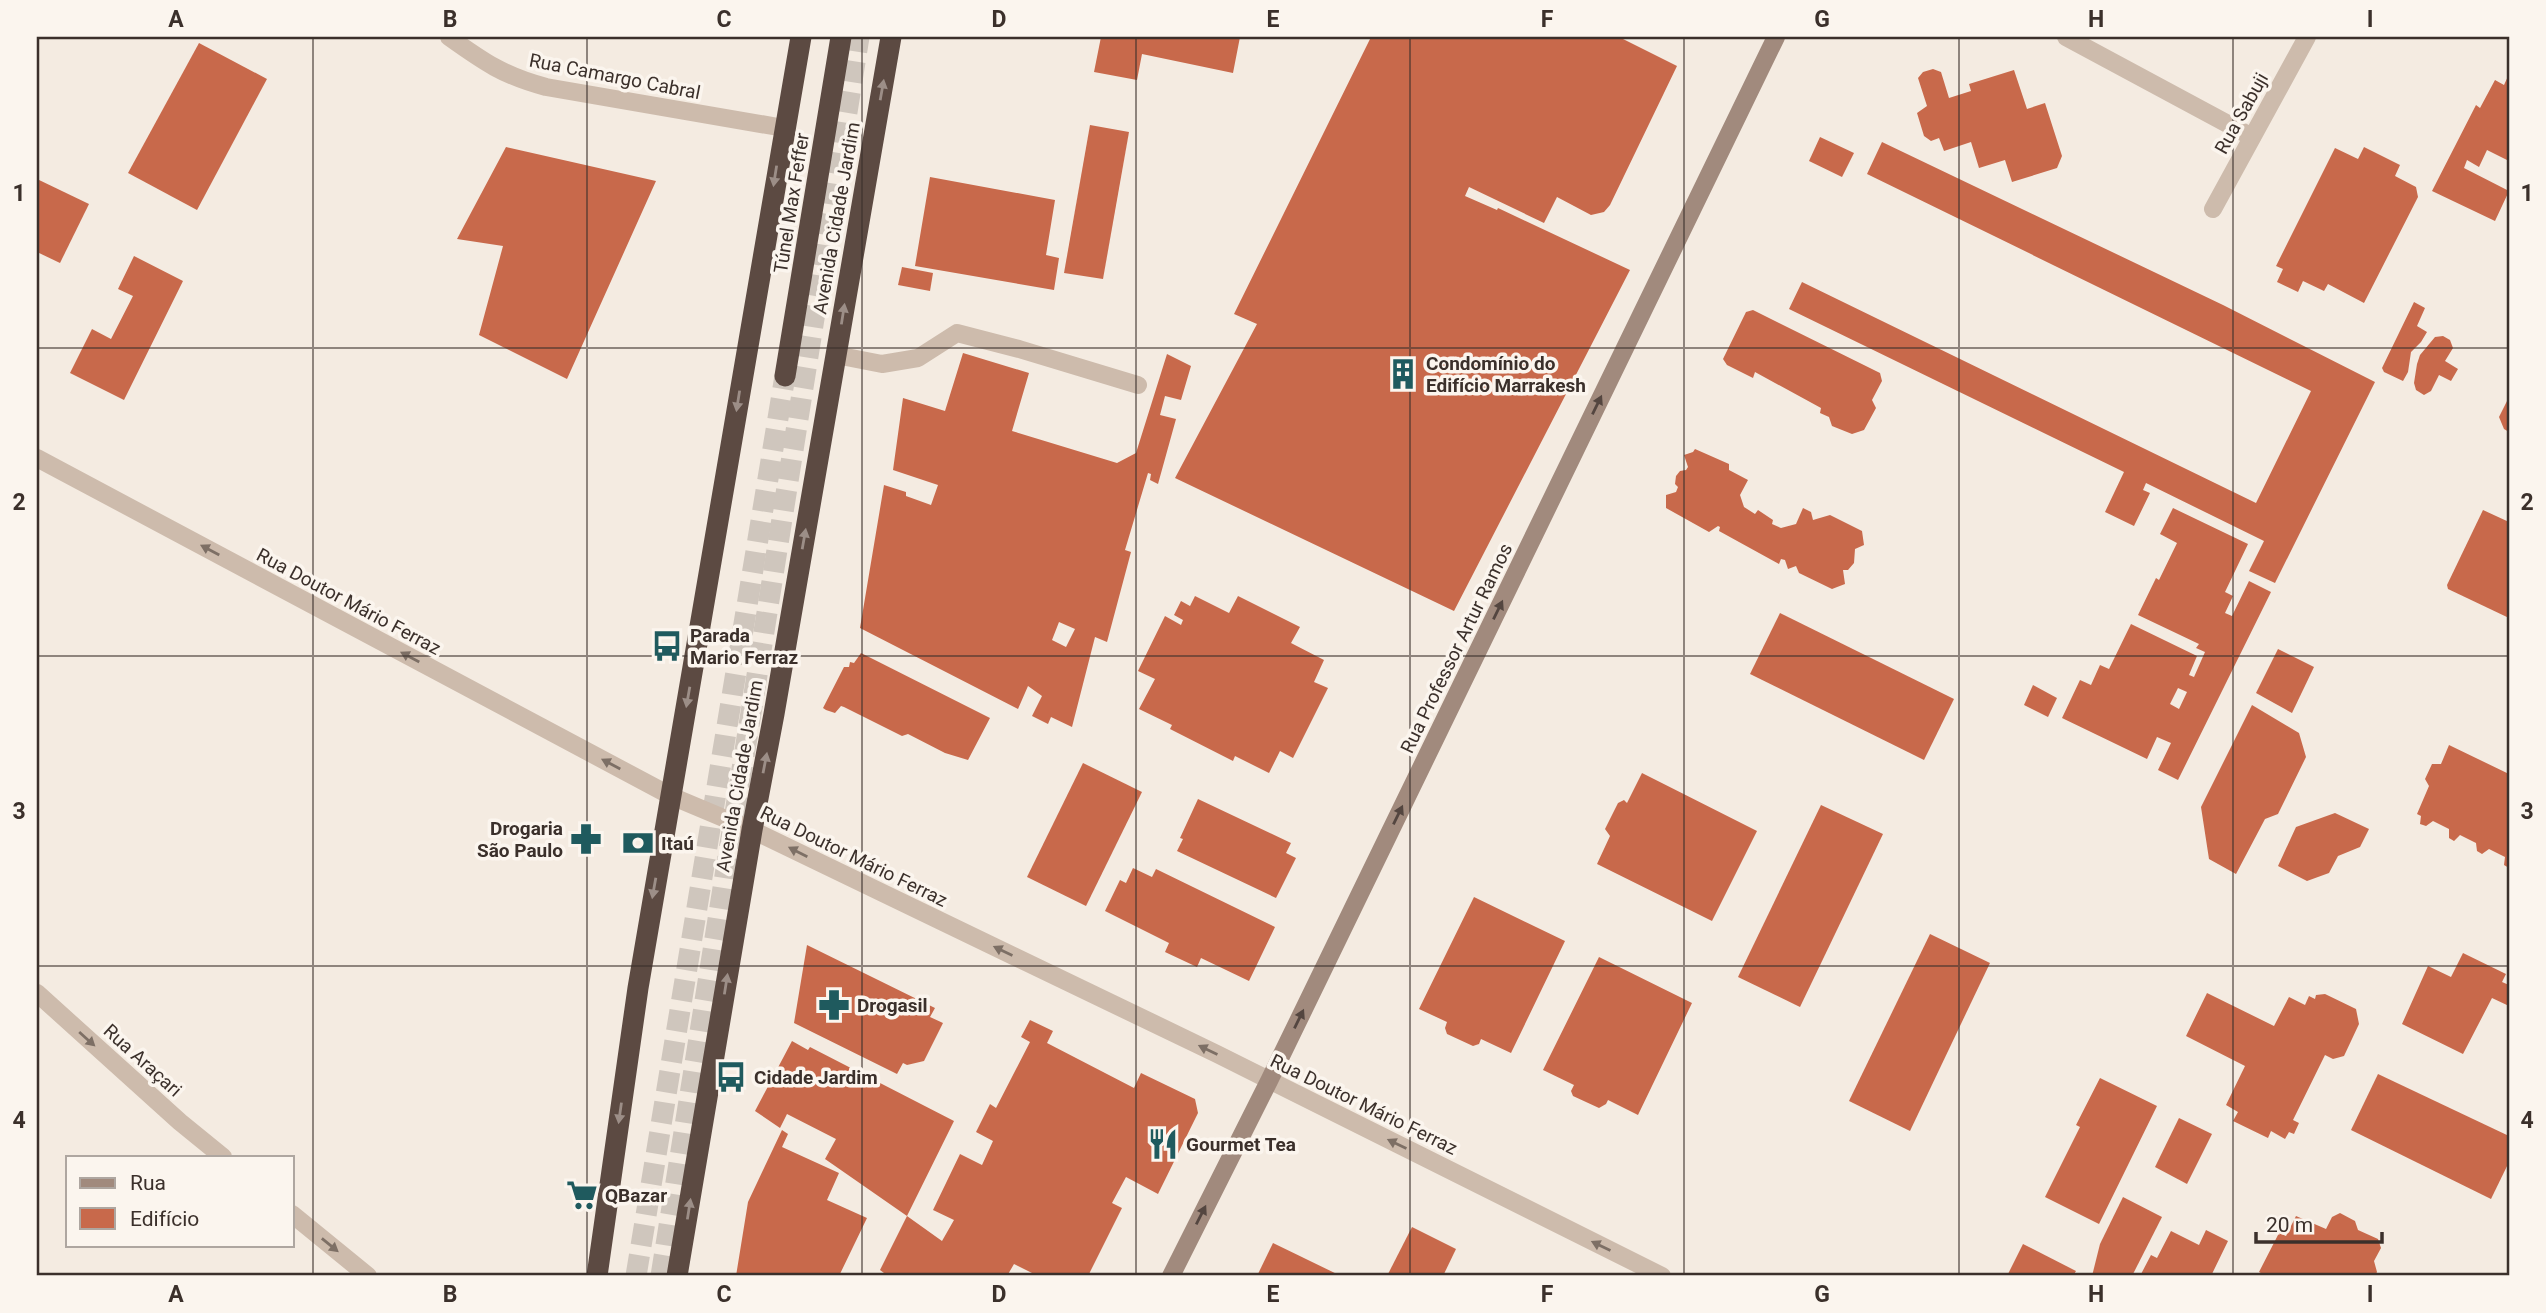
<svg xmlns="http://www.w3.org/2000/svg" width="2546" height="1313" viewBox="0 0 2546 1313" font-family="Roboto,sans-serif">
	<style>
		.building { fill: #c8694b; fill-rule: evenodd }
		.lines { fill: none; stroke-linecap: round; stroke-linejoin: round }
		.highway-tunnel { stroke: #cfc6bd; stroke-width: 21; stroke-dasharray: 21 10; stroke-linecap: butt }
		.lane { stroke: #cdbbac; stroke-width: 18 }
		.street { stroke: #cdbbac; stroke-width: 18 }
		.secondary { stroke: #a18a7d; stroke-width: 18 }
		.highway { stroke: #5c4a42; stroke-width: 21 }
		.oneway { fill: #9c8e87 }
		.oneway2 { fill: #544640 }
		.oneway3 { fill: #7d6f65 }
		.grid { fill: none; stroke: #3b302b; stroke-width: 2; stroke-opacity: 0.55 }
		.labels { text-anchor: middle; stroke-width: 7; stroke-linejoin: round; paint-order: stroke }
		.street-label { font-size: 19px; fill: #3b302b; stroke: #fbf5ee }
		.poi-label { font-size: 19px; font-weight: bold; fill: #3b302b; stroke: #fbf5ee; text-anchor: start }
		.neatline { fill: none; stroke: #3b302b; stroke-width: 2.5 }
		.grid-label { font-size: 23px; text-anchor: middle; font-weight: bold; fill: #3b302b }
	</style>
	<rect width="100%" height="100%" fill="#f4ebe1"/>
	<!-- building -->
	<g class="building">
		<path d="M1101 37H1240L1233 73 1142 54 1137 80 1094 72Z"/>
		<path d="M1371 37H1619L1677 66 1610 205 1604 212 1591 215 1557 197 1544 223 1469 187 1465 196 1497 210 1498 208 1630 270 1454 611 1175 478 1257 324 1234 314Z"/>
		<path d="M199 43 267 79 197 210 128 173Z"/>
		<path d="M1933 69 1941 72 1949 98 1971 91 1969 84 2014 70 2027 109 2045 103 2062 156 2057 168 2012 182 2005 160 1979 168 1971 142 1944 151 1939 138 1931 141 1924 136 1917 113 1927 106 1918 78 1923 72Z"/>
		<path d="M2509 74V161L2487 150 2479 167 2467 160 2464 168 2509 191 2495 221 2432 191 2476 105 2480 108 2495 80 2504 85Z"/>
		<path d="M1090 125 1129 132 1103 279 1064 273Z"/>
		<path d="M1820 137 1854 153 1842 177 1809 161Z"/>
		<path d="M1882 142 2223 305 2375 382 2275 583 2249 571 2264 541 2146 483 2143 490 2150 493 2134 526 2105 512 2124 472 1789 309 1802 282 2256 503 2311 391 1867 174Z"/>
		<path d="M506 147 656 181 567 379 479 335 503 246 457 239Z"/>
		<path d="M2364 147 2400 165 2395 176 2416 187 2418 197 2364 303 2328 284 2324 291 2303 281 2298 292 2277 282 2283 269 2276 266 2335 148 2358 159Z"/>
		<path d="M930 177 1055 200 1046 255 1059 258 1054 290 915 266Z"/>
		<path d="M37 179 89 204 60 263 37 252Z"/>
		<path d="M134 256 183 281 124 400 70 373 92 329 111 339 133 296 118 289Z"/>
		<path d="M902 267 933 273 930 291 898 285Z"/>
		<path d="M2414 302 2425 308 2417 326 2427 332 2421 342 2411 352 2408 372 2403 381 2384 372 2382 368Z"/>
		<path d="M1753 310 1880 373 1882 381 1872 400 1876 408 1864 430 1852 434 1832 426 1829 417 1820 413 1821 408 1755 372 1753 378 1727 365 1723 359 1746 312Z"/>
		<path d="M2443 336 2450 340 2453 348 2445 361 2458 369 2451 381 2439 375 2431 391 2424 395 2416 390 2414 383 2417 364 2420 355 2435 337Z"/>
		<path d="M963 353 1029 373 1012 431 1117 463 1136 453 1167 354 1191 366 1181 400 1165 396 1160 415 1176 419 1158 484 1150 480 1151 474 1148 473 1125 550 1131 552 1107 642 1095 637 1072 727 1051 717 1048 724 1032 716 1042 696 1028 686 1018 709 860 628 884 485 906 492V496L931 505 938 485 893 470 903 398 945 411ZM1059 622 1075 629 1066 647 1052 640Z"/>
		<path d="M2509 397V432L2504 429 2499 417Z"/>
		<path d="M1695 449 1729 464V470L1748 480 1740 495 1744 507 1755 514 1758 510 1773 520 1772 524 1781 528 1796 524 1803 508 1811 512 1813 520 1830 515 1862 531 1864 545 1855 549 1854 563 1848 570H1843L1845 584 1832 589 1799 573 1796 566 1788 569 1785 560 1781 559 1779 564 1719 531 1720 527 1718 526 1709 532 1666 508V495L1676 492 1678 487 1675 484 1676 476 1680 471 1686 470 1688 467 1684 455 1693 452Z"/>
		<path d="M2173 508 2248 544 2225 592 2233 596 2225 613 2232 616 2249 581 2271 592 2178 780 2158 770 2171 743 2157 737 2147 759 2062 718 2080 680 2091 685 2100 665 2109 669 2131 624 2197 656 2189 675 2194 677 2205 652 2196 648 2199 644 2138 615 2156 578 2159 580 2177 543 2160 534ZM2178 688 2187 692 2179 709 2170 704Z"/>
		<path d="M2483 510 2509 522V618L2448 589 2447 585Z"/>
		<path d="M1195 596 1229 613 1238 596 1300 627 1291 643 1324 660 1314 682 1328 688 1293 758 1280 751 1269 773 1235 756 1233 761 1170 729 1172 725 1139 709 1155 679 1138 671 1165 616 1181 625 1183 620 1174 615 1181 601 1190 606Z"/>
		<path d="M1780 613 1954 699 1924 760 1750 674Z"/>
		<path d="M2278 649 2314 667 2292 713 2256 693Z"/>
		<path d="M861 653 990 718 968 760 945 753 908 734 902 736 844 707 841 706 835 713 826 710 823 708 844 667H849L850 662 854 663Z"/>
		<path d="M2033 685 2057 698 2048 717 2024 705Z"/>
		<path d="M2252 705 2299 733 2306 757 2278 814 2265 819 2236 874 2209 859 2201 807Z"/>
		<path d="M2449 745 2509 774V868L2504 865 2505 857 2489 849 2482 854 2477 851 2476 843 2460 835 2454 841 2449 838V829L2433 821 2426 826 2420 824 2421 816 2417 814 2429 786 2425 779 2432 764H2441Z"/>
		<path d="M1083 763 1142 792 1086 906 1027 877Z"/>
		<path d="M1642 773 1757 831 1712 921 1597 864 1610 836 1605 829 1618 803 1624 800 1627 803Z"/>
		<path d="M1198 799 1291 843 1286 853 1296 858 1276 898 1177 851 1183 839 1180 838Z"/>
		<path d="M1821 805 1883 834 1800 1007 1738 977Z"/>
		<path d="M2335 813 2369 829 2360 847 2338 856 2329 873 2307 881 2278 866 2296 827Z"/>
		<path d="M1133 868 1152 877 1156 869 1275 927 1249 981 1201 958 1197 967 1165 952 1169 943 1105 911 1120 880 1126 883Z"/>
		<path d="M1474 897 1565 941 1511 1053 1481 1039 1479 1044 1473 1046 1447 1034 1445 1028 1447 1022 1419 1009Z"/>
		<path d="M1930 934 1990 963 1910 1131 1849 1101Z"/>
		<path d="M807 945 935 1008 930 1017 943 1023 924 1061 907 1065 903 1063 897 1074 794 1023Z"/>
		<path d="M2463 953 2506 974 2502 982 2509 985V1006L2492 998 2463 1054 2402 1024 2428 966 2451 977Z"/>
		<path d="M1599 957 1692 1003 1638 1115 1608 1100 1606 1104 1599 1108 1573 1096 1571 1091 1574 1085 1543 1070Z"/>
		<path d="M2207 993 2274 1026 2289 997 2305 1005 2309 996 2315 999 2316 995 2325 994 2356 1009 2359 1024 2344 1056 2333 1059 2325 1055 2293 1120 2299 1123 2294 1134 2289 1132 2285 1139 2271 1131 2268 1138 2233 1121 2238 1112 2226 1105 2245 1066 2186 1036Z"/>
		<path d="M1030 1020 1053 1031 1047 1043 1134 1088 1141 1073 1195 1099 1198 1113 1158 1194 1126 1177 1112 1203 1122 1208 1088 1276H1038L1014 1264 1007 1276H888L880 1270 907 1216 942 1241 954 1220 933 1210 960 1154 982 1165 993 1141 976 1132 990 1104 996 1108 1030 1042 1021 1037Z"/>
		<path d="M792 1041 808 1050 810 1047 954 1121 907 1216 825 1159 836 1139 787 1114 780 1128 755 1111Z"/>
		<path d="M2378 1074 2509 1136V1162L2491 1199 2351 1130Z"/>
		<path d="M2100 1078 2157 1106 2099 1224 2045 1197 2080 1127 2076 1125Z"/>
		<path d="M2179 1118 2212 1134 2187 1184 2155 1167Z"/>
		<path d="M782 1130 788 1134 782 1147 839 1173 827 1200 867 1218 839 1276H736L748 1202Z"/>
		<path d="M2123 1197 2162 1217 2132 1276H2092L2100 1244Z"/>
		<path d="M2340 1213 2355 1221 2358 1230 2378 1239 2381 1248 2374 1261 2377 1272 2375 1276H2266L2259 1272 2279 1233 2286 1236 2296 1216 2326 1229 2332 1217Z"/>
		<path d="M1412 1227 1456 1249 1443 1276H1387Z"/>
		<path d="M2206 1230 2228 1241 2211 1276H2140L2151 1255 2157 1258 2171 1231 2199 1245Z"/>
		<path d="M1273 1243 1341 1276H1257Z"/>
		<path d="M2023 1244 2076 1271 2073 1276H2007Z"/>
	</g>
	<g class="lines">
		<!-- highway-tunnel -->
		<g class="highway-tunnel">
			<path d="M636 1276 785 376"/>
			<path d="M661 1276 859 37"/>
		</g>
		<!-- lane -->
		<path class="lane" d="M836 355 882 364 918 358 957 333 1019 349 1138 385"/>
		<!-- street -->
		<g class="street">
			<path d="M449 37C484 62 504 76 546 87L784 128"/>
			<path d="M2066 37 2252 137"/>
			<path d="M2213 209 2307 37"/>
			<path d="M37 458 671 796 752 830 1217 1054 1662 1276"/>
			<path d="M37 993 180 1122 223 1157"/>
			<path d="M292 1214 368 1276"/>
		</g>
		<!-- secondary -->
		<path class="secondary" d="M1171 1276 1269 1081 1776 37"/>
		<!-- highway -->
		<g class="highway">
			<path d="M785 376 841 37"/>
			<path d="M597 1276 638 988 801 37"/>
			<path d="M677 1276 752 830 774 714 891 37"/>
		</g>
	</g>
	<!-- one-way arrows -->
	<defs><path id="oneway-solid" d="M-6-.8H1V-3.2L6.5 0L1 3.2V.8H-6Z" transform="scale(1.75)"/></defs>
	<g class="oneway">
		<use href="#oneway-solid" transform="translate(882 90) rotate(-80)"/>
		<use href="#oneway-solid" transform="translate(775 176) rotate(99)"/>
		<use href="#oneway-solid" transform="translate(843 314) rotate(-81)"/>
		<use href="#oneway-solid" transform="translate(738 401) rotate(99)"/>
		<use href="#oneway-solid" transform="translate(804 539) rotate(-80)"/>
		<use href="#oneway-solid" transform="translate(688 697) rotate(100)"/>
		<use href="#oneway-solid" transform="translate(765 763) rotate(-79)"/>
		<use href="#oneway-solid" transform="translate(654 888) rotate(100)"/>
		<use href="#oneway-solid" transform="translate(726 984) rotate(-81)"/>
		<use href="#oneway-solid" transform="translate(620 1113) rotate(98)"/>
		<use href="#oneway-solid" transform="translate(689 1209) rotate(-81)"/>
	</g>
	<g class="oneway2">
		<use href="#oneway-solid" transform="translate(1597 405) rotate(-64)"/>
		<use href="#oneway-solid" transform="translate(1498 610) rotate(-64)"/>
		<use href="#oneway-solid" transform="translate(1398 815) rotate(-64)"/>
		<use href="#oneway-solid" transform="translate(1299 1019) rotate(-64)"/>
		<use href="#oneway-solid" transform="translate(1201 1215) rotate(-63)"/>
	</g>
	<g class="oneway3">
		<use href="#oneway-solid" transform="translate(210 550) rotate(-152)"/>
		<use href="#oneway-solid" transform="translate(410 657) rotate(-152)"/>
		<use href="#oneway-solid" transform="translate(611 764) rotate(-152)"/>
		<use href="#oneway-solid" transform="translate(798 852) rotate(-153)"/>
		<use href="#oneway-solid" transform="translate(1003 951) rotate(-154)"/>
		<use href="#oneway-solid" transform="translate(87 1039) rotate(42)"/>
		<use href="#oneway-solid" transform="translate(1208 1050) rotate(-154)"/>
		<use href="#oneway-solid" transform="translate(1397 1144) rotate(-154)"/>
		<use href="#oneway-solid" transform="translate(330 1245) rotate(39)"/>
		<use href="#oneway-solid" transform="translate(1601 1246) rotate(-154)"/>
	</g>
	<!-- grid -->
	<path class="grid" d="M313 37V1276M587 37V1276M862 37V1276M1136 37V1276M1410 37V1276M1684 37V1276M1959 37V1276M2233 37V1276M37 348H2509M37 656H2509M37 966H2509"/>
	<!-- icons -->
	<defs>
		<symbol id="building-bare" viewBox="-9 -9 18 18"><path d="M-4-6H4V6H1V3H-1V6H-4ZM-2.5-4.3h1.7v1.8h-1.7ZM.8-4.3h1.7v1.8H.8ZM-2.5-1h1.7V.8h-1.7ZM.8-1h1.7V.8H.8Z" fill="#1f5a5e" stroke="#fbf5ee" stroke-width="2.5" paint-order="stroke"/></symbol>
		<symbol id="bus-bare" viewBox="-9 -9 18 18"><path d="M-5-6H5V4H4V6H2V4H-2V6H-4V4H-5ZM-3.5-4V0h7V-4ZM-3.5 1.2v1.5H-2V1.2ZM2 1.2v1.5H3.5V1.2Z" fill="#1f5a5e" stroke="#fbf5ee" stroke-width="2.5" paint-order="stroke"/></symbol>
		<symbol id="pharmacy-bare" viewBox="-9 -9 18 18"><path d="M-2-6h4v4h4v4h-4v4h-4v-4h-4v-4h4Z" fill="#1f5a5e" stroke="#fbf5ee" stroke-width="2.5" paint-order="stroke"/></symbol>
		<symbol id="bank-bare" viewBox="-9 -9 18 18"><path d="M-6-4H6V4H-6ZM0-2.3a2.3 2.3 0 1 0 0 4.6a2.3 2.3 0 1 0 0-4.6Z" fill="#1f5a5e" stroke="#fbf5ee" stroke-width="2.5" paint-order="stroke"/></symbol>
		<symbol id="restaurant-bare" viewBox="-9 -9 18 18"><path d="M-5-6h1v4h1v-4h1v4h1v-4h1v5L-1.5 .5V6h-2V.5L-5-1ZM5-6V6H3V1.5H1.5Q1.5-4 5-6Z" fill="#1f5a5e" stroke="#fbf5ee" stroke-width="2.5" paint-order="stroke"/></symbol>
		<symbol id="supermarket-bare" viewBox="-9 -9 18 18"><path d="M-6-5.5h2.5l.6 2H6L4.5 2H-2.5L-4.4-4H-6ZM-1.5 3.2a1.3 1.3 0 1 0 .1 0ZM3 3.2a1.3 1.3 0 1 0 .1 0Z" fill="#1f5a5e" stroke="#fbf5ee" stroke-width="2.5" paint-order="stroke"/></symbol>
	</defs>
	<g fill-rule="evenodd">
		<use href="#building-bare" x="1381" y="352" width="44" height="44"/>
		<use href="#bus-bare" x="645" y="624" width="44" height="44"/>
		<use href="#pharmacy-bare" x="564" y="817" width="44" height="44"/>
		<use href="#bank-bare" x="616" y="821" width="44" height="44"/>
		<use href="#pharmacy-bare" x="812" y="983" width="44" height="44"/>
		<use href="#bus-bare" x="709" y="1055" width="44" height="44"/>
		<use href="#restaurant-bare" x="1141" y="1122" width="44" height="44"/>
		<use href="#supermarket-bare" x="560" y="1173" width="44" height="44"/>
	</g>
	<g class="labels">
		<!-- street labels -->
		<g class="street-label">
			<text transform="translate(615 76) rotate(11)" y="7">Rua Camargo Cabral</text>
			<text transform="translate(2241 113) rotate(-61)" y="7">Rua Sabuji</text>
			<text transform="translate(791 203) rotate(-81)" y="7">Túnel Max Feffer</text>
			<text transform="translate(836 218) rotate(-80)" y="7">Avenida Cidade Jardim</text>
			<text transform="translate(349 601) rotate(28)" y="7">Rua Doutor Mário Ferraz</text>
			<text transform="translate(1456 648) rotate(-64)" y="7">Rua Professor Artur Ramos</text>
			<text transform="translate(739 776) rotate(-80)" y="7">Avenida Cidade Jardim</text>
			<text transform="translate(854 856) rotate(26)" y="7">Rua Doutor Mário Ferraz</text>
			<text transform="translate(143 1060) rotate(42)" y="7">Rua Araçari</text>
			<text transform="translate(1364 1104) rotate(26)" y="7">Rua Doutor Mário Ferraz</text>
		</g>
		<!-- poi labels -->
		<g class="poi-label">
			<text x="1426" y="370">Condomínio do<tspan x="1426" dy="22">Edifício Marrakesh</tspan></text>
			<text x="690" y="642">Parada<tspan x="690" dy="22">Mario Ferraz</tspan></text>
			<text x="563" y="835" text-anchor="end">Drogaria<tspan x="563" dy="22">São Paulo</tspan></text>
			<text x="661" y="850">Itaú</text>
			<text x="857" y="1012">Drogasil</text>
			<text x="754" y="1084">Cidade Jardim</text>
			<text x="1186" y="1151">Gourmet Tea</text>
			<text x="605" y="1202">QBazar</text>
		</g>
	</g>
	<!-- border -->
	<rect width="2546" height="1313" fill="none" stroke="#fbf5ee" stroke-width="77"/>
	<!-- legend -->
	<rect x="66" y="1156" width="228" height="91" fill="#fbf5ee" stroke="#aea6a0" stroke-width="2"/>
	<rect x="80" y="1178" width="35" height="10" fill="#a18a7d" stroke="#aea6a0" stroke-width="2"/>
	<text x="130" y="1190" font-size="21" fill="#3b302b">Rua</text>
	<rect x="80" y="1208" width="35" height="21" fill="#c8694b" stroke="#aea6a0" stroke-width="2"/>
	<text x="130" y="1226" font-size="21" fill="#3b302b">Edifício</text>
	<!-- scale -->
	<path d="M2256 1232v10h126v-10" fill="none" stroke="#3b302b" stroke-width="3.5"/>
	<text x="2266" y="1232" font-size="21" fill="#3b302b" stroke="#fbf5ee" stroke-width="5" paint-order="stroke">20 m</text>
	<rect x="38" y="38" width="2470" height="1236" class="neatline"/>
	<g class="grid-label">
		<text x="176" y="27">A</text>
		<text x="450" y="27">B</text>
		<text x="724" y="27">C</text>
		<text x="999" y="27">D</text>
		<text x="1273" y="27">E</text>
		<text x="1547" y="27">F</text>
		<text x="1822" y="27">G</text>
		<text x="2096" y="27">H</text>
		<text x="2370" y="27">I</text>
		<text x="19" y="201">1</text>
		<text x="2527" y="201">1</text>
		<text x="19" y="510">2</text>
		<text x="2527" y="510">2</text>
		<text x="19" y="819">3</text>
		<text x="2527" y="819">3</text>
		<text x="19" y="1128">4</text>
		<text x="2527" y="1128">4</text>
		<text x="176" y="1302">A</text>
		<text x="450" y="1302">B</text>
		<text x="724" y="1302">C</text>
		<text x="999" y="1302">D</text>
		<text x="1273" y="1302">E</text>
		<text x="1547" y="1302">F</text>
		<text x="1822" y="1302">G</text>
		<text x="2096" y="1302">H</text>
		<text x="2370" y="1302">I</text>
	</g>
</svg>
